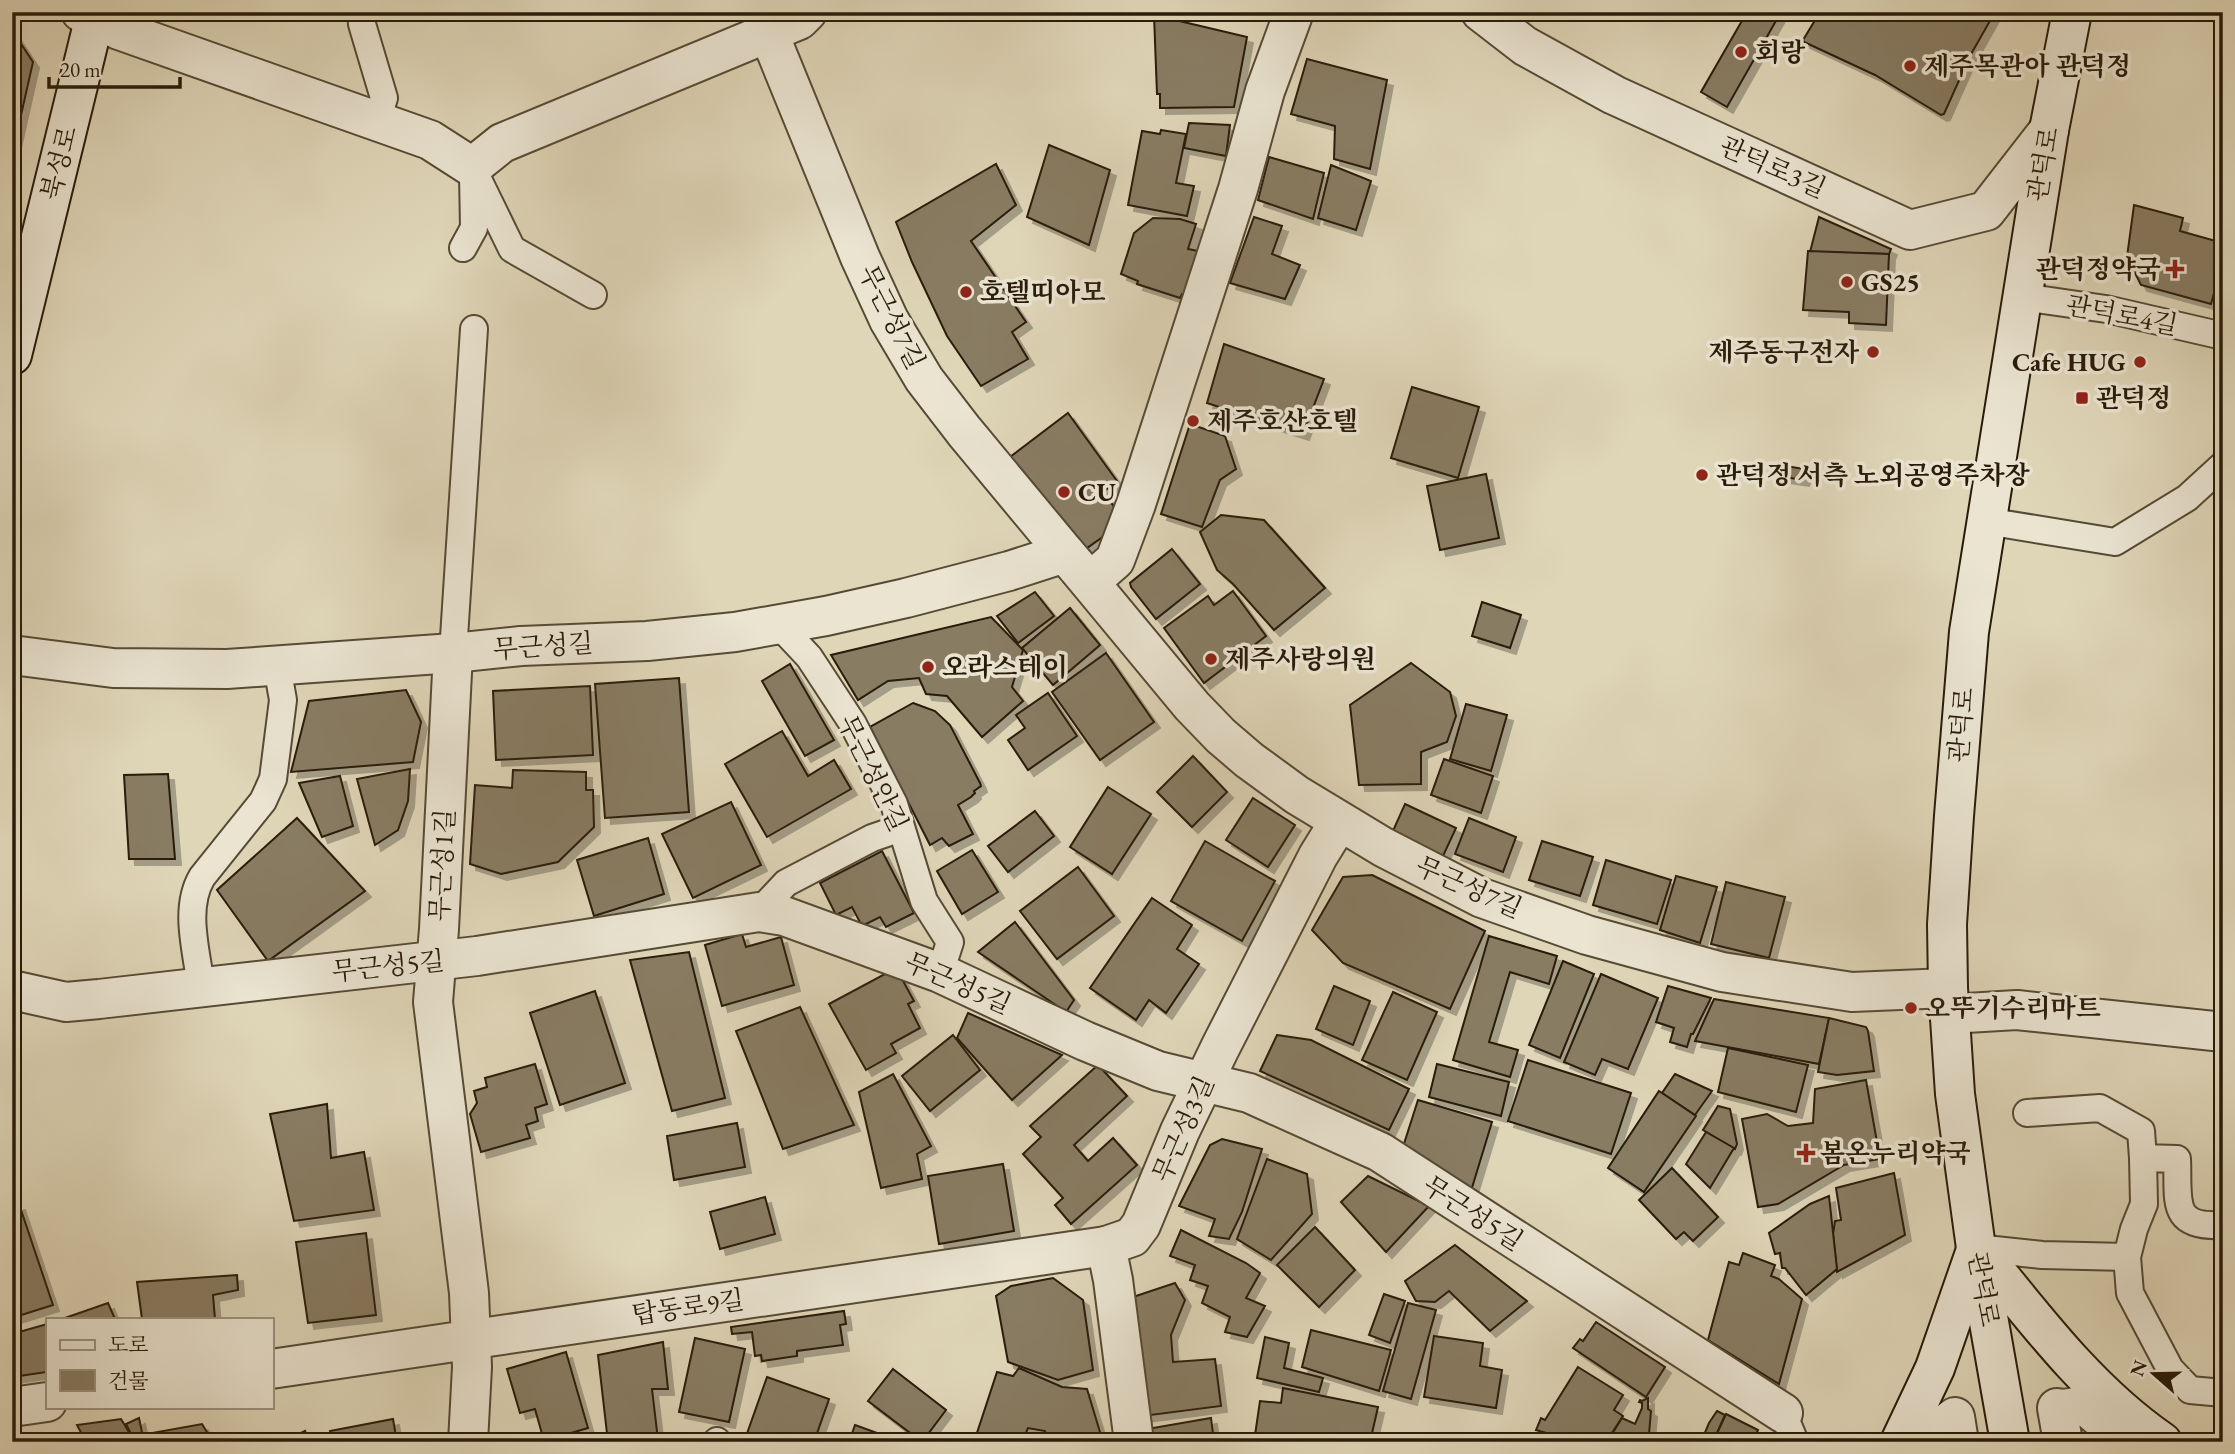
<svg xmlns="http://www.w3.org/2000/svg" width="2235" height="1454" viewBox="0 0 2235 1454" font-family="'EB Garamond','Noto Serif KR',serif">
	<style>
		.building { fill: #887c64; stroke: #291b09; stroke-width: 2; filter: url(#shadow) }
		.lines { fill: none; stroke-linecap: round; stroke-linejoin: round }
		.lane-casing { stroke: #564a35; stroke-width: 30 }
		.street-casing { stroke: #564a35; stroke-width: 42 }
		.secondary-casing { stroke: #291b09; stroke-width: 42 }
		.lane { stroke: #eae4d1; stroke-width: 26 }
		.street { stroke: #eae4d1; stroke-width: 38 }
		.secondary { stroke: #eae4d1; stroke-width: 38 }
		.poi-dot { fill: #8f2418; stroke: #eae4d1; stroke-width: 2.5 }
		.labels { text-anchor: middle; stroke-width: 7; stroke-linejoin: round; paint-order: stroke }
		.poi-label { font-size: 26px; font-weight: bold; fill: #291b09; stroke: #eae4d1; text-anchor: start }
		.street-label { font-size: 26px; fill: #291b09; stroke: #eae4d1 }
	</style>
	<defs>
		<filter id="shadow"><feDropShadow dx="6" dy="6" stdDeviation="0" flood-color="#0004"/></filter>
	</defs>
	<rect width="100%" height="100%" fill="#dfd6b8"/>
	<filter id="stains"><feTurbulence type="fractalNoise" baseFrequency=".00286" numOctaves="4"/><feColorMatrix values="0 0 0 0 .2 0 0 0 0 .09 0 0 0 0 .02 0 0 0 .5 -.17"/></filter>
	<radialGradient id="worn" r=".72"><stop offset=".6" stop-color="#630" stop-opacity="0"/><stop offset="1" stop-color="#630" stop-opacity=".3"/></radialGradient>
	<!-- building -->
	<g class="building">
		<path d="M1747 12H1781L1727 107 1701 92Z"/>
		<path d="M1820 12H1995L1970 56 1944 114 1941 115 1875 75 1804 42 1803 40Z"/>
		<path d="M1154 15 1247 37 1234 107 1160 108V94H1157Z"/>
		<path d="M12 30 33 62 15 142 12 141Z"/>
		<path d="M1307 59 1387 80 1370 169 1334 159 1335 126 1291 114Z"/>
		<path d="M1189 123 1230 125 1226 156 1184 148Z"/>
		<path d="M1161 130 1186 134 1176 183 1194 186 1187 216 1128 205 1142 131 1160 134Z"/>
		<path d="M1049 145 1110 170 1089 245 1027 217Z"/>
		<path d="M1269 157 1324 173 1313 219 1258 200Z"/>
		<path d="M996 164 1016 205 971 241 1026 322 1012 332 1028 359 981 386 947 336 912 262 896 222Z"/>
		<path d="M1331 165 1371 181 1356 230 1318 218Z"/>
		<path d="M2134 205 2183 218 2180 231 2223 243V282L2221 285 2217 283 2211 304 2141 285 2127 257Z"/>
		<path d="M1254 217 1282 226 1272 254 1300 265 1285 299 1230 283Z"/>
		<path d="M1819 217 1891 249 1889 254 1810 252Z"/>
		<path d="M1153 218 1180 219 1196 224 1188 249 1198 251 1184 295 1182 294 1180 298 1137 284 1138 281 1121 274 1134 233Z"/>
		<path d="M1808 251 1889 254 1886 325 1849 323V312L1803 310Z"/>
		<path d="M1224 344 1324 379 1303 434 1207 403Z"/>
		<path d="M1412 387 1479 407 1458 478 1391 458Z"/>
		<path d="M1068 413 1117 481 1103 492 1125 521 1080 553 1010 457Z"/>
		<path d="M1190 424 1225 436 1236 469 1220 480 1202 527 1161 514Z"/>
		<path d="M1786 466 1804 469 1805 475 1803 480 1784 477 1783 471Z"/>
		<path d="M1486 474 1499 538 1440 550 1427 486Z"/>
		<path d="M1221 515 1264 520 1325 588 1274 630 1233 584 1217 570 1200 532Z"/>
		<path d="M1172 549 1200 584 1156 619 1131 587 1130 583Z"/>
		<path d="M1233 591 1266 636 1204 683 1164 628 1208 596 1214 605Z"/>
		<path d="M1035 592 1054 616 1018 643 997 616Z"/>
		<path d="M1482 602 1521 615 1510 648 1472 636Z"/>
		<path d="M1070 608 1100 645 1053 685 1022 648Z"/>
		<path d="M991 617 1023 650 1012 687 1023 701 982 737 947 696 926 694 919 678 888 681 858 700 831 655Z"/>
		<path d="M1106 653 1154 722 1100 760 1052 692Z"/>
		<path d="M1411 663 1450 692 1456 716 1447 742 1421 752V784L1359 785 1350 705Z"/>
		<path d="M790 664 834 740 805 756 762 681Z"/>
		<path d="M679 678 689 812 605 818 595 684Z"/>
		<path d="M590 686 593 755 496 760 493 691Z"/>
		<path d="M406 690 421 722 413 762 291 772 309 701Z"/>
		<path d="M1048 693 1077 736 1028 770 1008 740 1025 728 1016 715Z"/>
		<path d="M913 703 935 711 950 725 980 783 981 786 974 791 975 793 971 797 958 805 973 834 949 846 942 838 930 845 870 727Z"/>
		<path d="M1466 704 1507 715 1491 771 1450 759Z"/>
		<path d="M782 731 808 776 834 760 851 789 767 837 725 764Z"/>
		<path d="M1193 756 1227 792 1192 827 1157 792Z"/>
		<path d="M1444 759 1493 776 1481 813 1431 795Z"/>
		<path d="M410 769 408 801 398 830 375 845 357 779Z"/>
		<path d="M513 770 586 772V790H593L594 827 558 862 501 874 470 864 475 785 512 788Z"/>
		<path d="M168 774 175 859H129L124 775Z"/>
		<path d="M340 776 353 826 322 837 299 783Z"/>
		<path d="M1108 787 1151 814 1112 874 1070 847Z"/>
		<path d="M1253 798 1295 825 1268 867 1226 840Z"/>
		<path d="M731 802 761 865 693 898 662 834Z"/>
		<path d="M1405 804 1456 828 1443 856 1392 833Z"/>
		<path d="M1035 811 1054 836 1008 872 988 846Z"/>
		<path d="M297 818 365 891 268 961 217 890Z"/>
		<path d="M1469 818 1516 837 1503 872 1455 854Z"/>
		<path d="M648 838 664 894 594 916 577 860Z"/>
		<path d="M1205 841 1275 881 1242 941 1171 901Z"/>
		<path d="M1542 841 1593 857 1580 896 1529 880Z"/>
		<path d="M972 850 998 892 962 914 937 871Z"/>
		<path d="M882 851 914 913 886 927 880 917 862 926 852 907 836 915 820 883Z"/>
		<path d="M1606 860 1671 880 1657 924 1593 905Z"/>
		<path d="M1078 867 1114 916 1057 959 1020 911Z"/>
		<path d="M1372 875 1485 931 1450 1009 1343 963 1312 930 1343 877Z"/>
		<path d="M1676 876 1717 887 1700 943 1660 930Z"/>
		<path d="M1726 882 1785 897 1769 958 1711 944Z"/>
		<path d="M1152 898 1192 925 1177 949 1199 964 1166 1013 1149 1000 1136 1020 1090 988Z"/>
		<path d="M1015 922 1074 1000 1066 1012 978 952Z"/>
		<path d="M742 934 746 947 781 937 794 985 722 1006 705 945Z"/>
		<path d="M1489 936 1557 956 1549 984 1510 972 1489 1042 1518 1050 1510 1077 1453 1060Z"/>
		<path d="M689 952 725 1098 672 1111 630 960Z"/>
		<path d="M1563 961 1594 974 1560 1058 1529 1045Z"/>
		<path d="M896 968 914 1001 908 1004 920 1028 891 1044 896 1053 866 1070 829 1004Z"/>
		<path d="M1601 974 1658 998 1628 1069 1602 1059 1595 1075 1564 1062Z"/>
		<path d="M1334 986 1370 1001 1353 1045 1316 1029Z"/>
		<path d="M1668 986 1711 998 1693 1034H1691L1687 1047 1670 1042 1674 1028 1656 1022Z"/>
		<path d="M595 991 625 1083 560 1105 530 1013Z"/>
		<path d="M1393 992 1437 1012 1407 1080 1362 1060Z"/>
		<path d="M1714 999 1829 1018 1819 1064 1695 1041Z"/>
		<path d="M800 1007 854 1125 783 1149 736 1031Z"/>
		<path d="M968 1013 1062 1055 1012 1100 957 1038Z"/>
		<path d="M1829 1018 1866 1027 1868 1031 1874 1071 1837 1075 1818 1072Z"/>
		<path d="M953 1035 980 1070 930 1111 902 1076Z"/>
		<path d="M1277 1035 1311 1040 1409 1089 1389 1130 1260 1071Z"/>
		<path d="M1728 1048 1808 1065 1796 1112 1718 1092Z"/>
		<path d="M1528 1060 1631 1093 1611 1154 1508 1121Z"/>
		<path d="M535 1064 547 1104 535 1108 538 1121 526 1125 530 1138 481 1152 470 1114 477 1103 474 1091 487 1087 485 1078Z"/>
		<path d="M1437 1064 1509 1082 1501 1116 1429 1097Z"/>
		<path d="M1098 1065 1127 1096 1074 1145 1088 1161 1113 1138 1137 1165 1071 1224 1055 1205 1063 1198 1023 1154 1041 1137 1030 1126Z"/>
		<path d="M893 1074 931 1146 917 1154 922 1179 881 1188 859 1092Z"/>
		<path d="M1675 1074 1712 1091 1695 1115 1662 1093Z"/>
		<path d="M1866 1080 1880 1159 1844 1165 1778 1204 1758 1207 1742 1119 1767 1114 1788 1126 1813 1123 1815 1089Z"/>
		<path d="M1659 1091 1696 1116 1644 1192 1608 1168Z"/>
		<path d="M1418 1100 1492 1122 1471 1191 1402 1150Z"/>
		<path d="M327 1104 331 1158 364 1152 374 1210 294 1221 270 1114Z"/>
		<path d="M1718 1106 1730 1109 1737 1144 1735 1149 1703 1130Z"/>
		<path d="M737 1123 745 1167 674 1180 667 1136Z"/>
		<path d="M1706 1132 1734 1148 1710 1188 1686 1164Z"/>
		<path d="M1222 1139 1262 1149 1242 1212 1229 1239 1209 1236 1215 1219 1179 1206 1210 1145Z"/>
		<path d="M1267 1159 1307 1174 1312 1214 1271 1260 1237 1239Z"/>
		<path d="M1003 1164 1014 1231 939 1244 928 1176Z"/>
		<path d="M1672 1168 1718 1217 1693 1241 1684 1232 1676 1239 1639 1200Z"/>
		<path d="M1894 1173 1905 1235 1837 1272 1833 1234 1835 1221 1841 1220 1836 1188Z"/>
		<path d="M1368 1176 1429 1206 1386 1252 1341 1202Z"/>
		<path d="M1829 1196 1837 1269 1806 1295 1785 1268H1782L1780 1253 1775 1254 1769 1233 1810 1204Z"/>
		<path d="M765 1197 775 1234 720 1249 710 1212Z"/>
		<path d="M19 1204 53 1305 12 1318V1207Z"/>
		<path d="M1315 1227 1355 1270 1319 1307 1277 1265Z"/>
		<path d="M1181 1230 1246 1263 1260 1273 1246 1298 1265 1306 1247 1337 1225 1332 1230 1317 1202 1303 1208 1286 1190 1280 1195 1265 1170 1256Z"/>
		<path d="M366 1233 376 1315 308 1323 296 1242Z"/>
		<path d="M1455 1245 1527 1301 1490 1331 1449 1291 1435 1302 1416 1301 1405 1281Z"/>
		<path d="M1743 1253 1775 1265 1771 1276 1779 1279 1802 1299 1779 1384 1708 1340 1729 1262 1739 1265Z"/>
		<path d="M237 1275 238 1290 213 1295 215 1319H142L137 1282Z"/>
		<path d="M1053 1278 1083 1300 1093 1370 1058 1380 1008 1362 996 1296 1011 1286Z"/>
		<path d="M1175 1283 1185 1300 1171 1335 1173 1362 1215 1359 1221 1406 1143 1416 1127 1299Z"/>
		<path d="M1384 1294 1405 1301 1390 1343 1369 1335Z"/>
		<path d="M108 1303 115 1319H62Z"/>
		<path d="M1408 1303 1436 1310 1411 1399 1383 1391Z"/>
		<path d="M844 1311 846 1324 840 1325 843 1345 797 1351V1356L762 1361 761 1355 755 1356 752 1332 732 1334 731 1327Z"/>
		<path d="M1596 1322 1665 1367 1646 1397 1573 1348 1580 1339 1583 1341Z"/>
		<path d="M47 1324V1372L12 1377V1334Z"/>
		<path d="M1311 1330 1391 1350 1379 1391 1302 1367Z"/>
		<path d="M1434 1336 1483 1343 1480 1366 1502 1370 1496 1408 1424 1397Z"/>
		<path d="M1265 1337 1289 1343 1284 1368 1323 1378 1319 1392 1257 1378Z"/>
		<path d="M695 1338 745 1349 729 1422 679 1412Z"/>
		<path d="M663 1342 668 1389H652L658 1440 608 1442 598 1355Z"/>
		<path d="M566 1352 588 1428 544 1441 535 1409 520 1413 507 1369Z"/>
		<path d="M1578 1367 1623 1395 1614 1410 1623 1416 1606 1442H1582L1572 1436 1570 1440 1536 1430 1541 1418 1545 1420Z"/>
		<path d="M1019 1368 1062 1387 1087 1389 1103 1442H1048L1045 1431 1028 1428 1022 1442H974L997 1372 1013 1376Z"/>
		<path d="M893 1369 946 1410 922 1442 868 1401Z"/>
		<path d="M767 1377 829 1399 814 1442H744Z"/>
		<path d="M1283 1388 1378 1407 1370 1442H1254L1260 1401 1281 1403Z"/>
		<path d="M1648 1398V1409L1651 1411 1649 1434 1646 1442H1607L1622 1418 1635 1424 1642 1408V1403L1639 1402 1640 1400 1642 1401Z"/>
		<path d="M1717 1411 1725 1415 1713 1442H1701L1709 1423Z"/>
		<path d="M1726 1414 1758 1430 1753 1442H1713Z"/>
		<path d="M139 1418 144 1442H135L126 1424Z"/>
		<path d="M1211 1418 1214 1442H1149L1147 1429Z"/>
		<path d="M121 1419 135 1442H86L77 1425Z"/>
		<path d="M393 1419 397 1442H332L330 1431Z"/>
		<path d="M202 1424 213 1442H153L152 1433Z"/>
		<path d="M855 1425 891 1438 889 1442H849Z"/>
		<path d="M305 1431 310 1442H284Z"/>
	</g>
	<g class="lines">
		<defs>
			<g id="lane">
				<path d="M361 12 362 24 384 98 377 120"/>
				<path d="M472 167 512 249 593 295"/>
				<path d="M463 248 474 228 473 175"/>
				<path d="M2022 297 2106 309 2223 336"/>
				<path d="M1986 521 2115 542 2187 498 2223 465"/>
				<path d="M779 625 809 657 853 724 894 804 924 901 950 942 940 973"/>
				<path d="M453 653 474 329"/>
				<path d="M759 912 786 883 872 838 901 828"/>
				<path d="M201 987C197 952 183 909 202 877L263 801 273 779 283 700 277 666"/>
				<path d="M2027 1113 2100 1108 2141 1131 2143 1158 2177 1159C2179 1201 2169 1228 2223 1225"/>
				<path d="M2143 1158 2144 1204 2134 1229 2127 1257 2130 1293 2170 1369 2190 1390 2223 1393"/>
				<path d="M1976 1248 2042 1255 2127 1257"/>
				<path d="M1783 1413 1795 1442"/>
				<path d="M716 1442 717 1441"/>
			</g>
			<g id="street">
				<path d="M81 12 119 30 430 140 472 167 502 143 799 20 807 12"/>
				<path d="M760 12 860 257 889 320 924 379 964 431 1192 706 1221 736 1249 760 1297 795 1383 847 1482 898 1587 935 1722 972 1852 992 1948 988"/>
				<path d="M1481 12 1525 46 1614 95 1910 230 1986 211 2049 130"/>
				<path d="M453 653 439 929 433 1002 469 1293 472 1367 468 1442"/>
				<path d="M12 655 113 668 227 669 453 653 521 646 647 641 735 632 826 616 906 598 1009 571 1065 553 1090 582 1115 560 1136 504 1238 189 1265 91 1294 12"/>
				<path d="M12 990 66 1002 99 999 477 956 759 912 784 916 940 973 1085 1041 1158 1071 1249 1093 1380 1152 1783 1413"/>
				<path d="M1949 1014 2017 1010 2223 1032"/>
				<path d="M271 1369 1106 1246"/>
				<path d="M12 1407 47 1402"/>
				<path d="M1134 1442 1113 1280 1106 1246 1132 1237 1141 1225 1180 1131 1220 1048 1318 856 1339 822"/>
				<path d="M1921 1442 1927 1429 1943 1426 1955 1417 1959 1442"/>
				<path d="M2063 1442 2057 1408 2065 1409 2085 1405 2114 1430 2116 1442"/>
			</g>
			<g id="secondary">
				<path d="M12 355 96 12"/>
				<path d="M1978 1249C2034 1318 2088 1391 2162 1442"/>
				<path d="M1900 1442 1935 1368 1976 1250"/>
				<path d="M2010 1442 1976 1248 1955 1094 1948 988 1947 924 1954 816 1969 632 2049 130 2072 12"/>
			</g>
		</defs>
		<!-- lane casing -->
		<use href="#lane" class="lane-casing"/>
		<!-- street casing -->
		<use href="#street" class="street-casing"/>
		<!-- secondary casing -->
		<use href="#secondary" class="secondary-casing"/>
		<!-- lane -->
		<use href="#lane" class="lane"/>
		<!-- street -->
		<use href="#street" class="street"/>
		<!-- secondary -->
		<use href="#secondary" class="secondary"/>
	</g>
	<!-- markers -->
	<g class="poi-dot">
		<circle cx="1741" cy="52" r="7"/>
		<circle cx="1910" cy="66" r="7"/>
		<path d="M2171.5 258.5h7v7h7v7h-7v7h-7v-7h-7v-7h7z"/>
		<circle cx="1847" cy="282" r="7"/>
		<circle cx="966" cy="292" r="7"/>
		<circle cx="1873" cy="352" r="7"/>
		<circle cx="2140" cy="362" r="7"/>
		<rect x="2075" y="391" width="14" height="14" rx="3.5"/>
		<circle cx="1193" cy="421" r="7"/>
		<circle cx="1702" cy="475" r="7"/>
		<circle cx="1064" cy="492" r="7"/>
		<circle cx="1211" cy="659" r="7"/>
		<circle cx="928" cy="667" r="7"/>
		<circle cx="1911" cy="1008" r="7"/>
		<path d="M1802.5 1142.5h7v7h7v7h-7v7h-7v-7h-7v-7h7z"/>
	</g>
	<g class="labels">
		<!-- poi labels -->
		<g class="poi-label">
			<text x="1755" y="61">회랑</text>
			<text x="1924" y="75">제주목관아 관덕정</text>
			<text x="2161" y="278" text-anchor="end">관덕정약국</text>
			<text x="1861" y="291">GS25</text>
			<text x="980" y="301">호텔띠아모</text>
			<text x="1859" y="361" text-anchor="end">제주동구전자</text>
			<text x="2126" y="371" text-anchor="end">Cafe HUG</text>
			<text x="2096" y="407">관덕정</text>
			<text x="1207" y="430">제주호산호텔</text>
			<text x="1716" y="484">관덕정 서측 노외공영주차장</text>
			<text x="1078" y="501">CU</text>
			<text x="1225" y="668">제주사랑의원</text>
			<text x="942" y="676">오라스테이</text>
			<text x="1925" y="1017">오뚜기수리마트</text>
			<text x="1820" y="1162">봄온누리약국</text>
		</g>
		<!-- street labels -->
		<g class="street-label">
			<text transform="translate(59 163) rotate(-76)" y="9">북성로</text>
			<text transform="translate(2043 164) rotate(-80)" y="9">관덕로</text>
			<text transform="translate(1773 167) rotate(24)" y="9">관덕로3길</text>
			<text transform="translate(2122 315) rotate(11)" y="9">관덕로4길</text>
			<text transform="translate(892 317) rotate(63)" y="9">무근성7길</text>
			<text transform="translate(543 646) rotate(-4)" y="9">무근성길</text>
			<text transform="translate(1961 725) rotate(-85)" y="9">관덕로</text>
			<text transform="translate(873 773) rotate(64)" y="9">무근성안길</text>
			<text transform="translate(442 865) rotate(-87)" y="9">무근성1길</text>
			<text transform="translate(1469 887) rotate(24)" y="9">무근성7길</text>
			<text transform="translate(388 966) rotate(-6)" y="9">무근성5길</text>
			<text transform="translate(958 983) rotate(24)" y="9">무근성5길</text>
			<text transform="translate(1183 1129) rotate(-66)" y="9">무근성3길</text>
			<text transform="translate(1473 1213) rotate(33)" y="9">무근성5길</text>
			<text transform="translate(1984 1289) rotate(80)" y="9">관덕로</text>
			<text transform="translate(688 1307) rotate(-8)" y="9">탑동로9길</text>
		</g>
	</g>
	<!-- margin -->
	<rect width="2235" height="1454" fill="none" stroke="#dfd6b8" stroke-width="42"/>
	<rect x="14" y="14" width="2207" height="1426" fill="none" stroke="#291b09" stroke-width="3.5"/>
	<rect x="21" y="21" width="2193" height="1412" fill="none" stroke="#291b09" stroke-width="2"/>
	<!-- legend -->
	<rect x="46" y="1318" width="228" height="91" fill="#eae4d1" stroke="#9d9481" stroke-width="2"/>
	<rect x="60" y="1340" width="35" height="10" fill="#eae4d1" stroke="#9d9481" stroke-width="2"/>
	<text x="108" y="1352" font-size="21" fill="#291b09">도로</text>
	<rect x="60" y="1370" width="35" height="21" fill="#887c64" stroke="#9d9481" stroke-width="2"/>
	<text x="108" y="1388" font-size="21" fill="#291b09">건물</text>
	<!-- north arrow -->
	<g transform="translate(2154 1374) rotate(290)" stroke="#eae4d1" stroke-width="5" paint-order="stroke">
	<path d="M0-5L12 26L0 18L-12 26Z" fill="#291b09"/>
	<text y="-10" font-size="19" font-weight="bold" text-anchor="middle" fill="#291b09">N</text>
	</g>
	<!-- scale -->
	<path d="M49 77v10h131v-10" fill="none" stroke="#291b09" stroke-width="3.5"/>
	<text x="60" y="77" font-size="21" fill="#291b09" stroke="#eae4d1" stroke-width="5" paint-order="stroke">20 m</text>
	<rect width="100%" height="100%" filter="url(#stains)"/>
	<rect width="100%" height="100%" fill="url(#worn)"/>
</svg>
